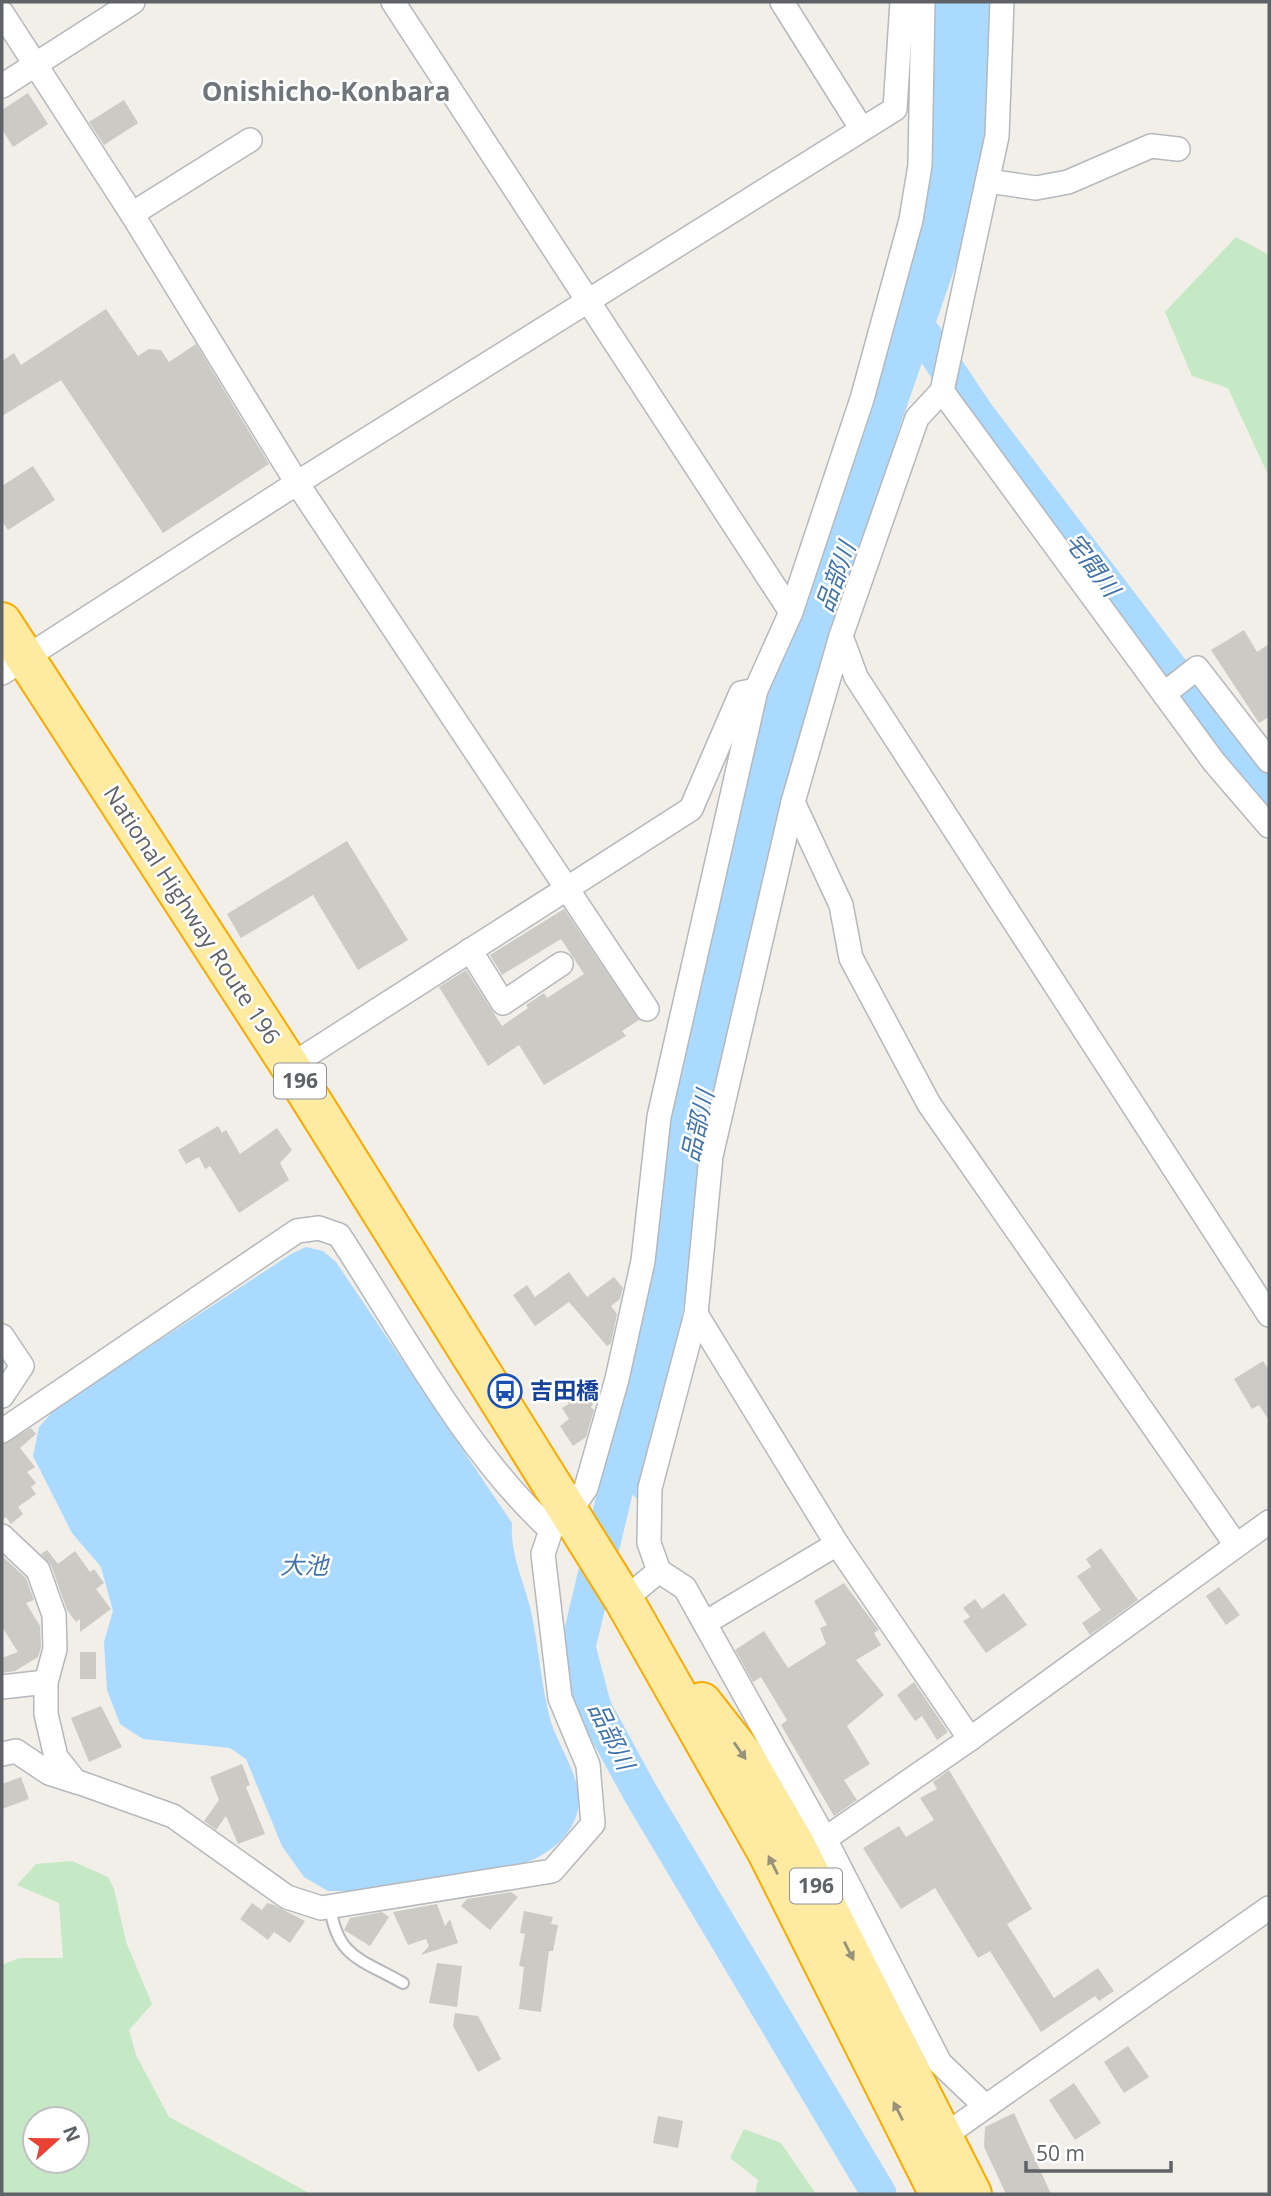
<svg xmlns="http://www.w3.org/2000/svg" width="1271" height="2196" viewBox="0 0 1271 2196" font-family="'Open Sans','Noto Sans JP',sans-serif">
	<style>
		.green { fill: #c5e8c5; fill-rule: evenodd }
		.water { fill: #aadaff }
		.lines { fill: none; stroke-linecap: round; stroke-linejoin: round }
		.river { stroke: #aadaff; stroke-width: 35 }
		.building { fill: #cccac5 }
		.service-casing { stroke: #b5b8bc; stroke-width: 14 }
		.minor-casing { stroke: #b5b8bc; stroke-width: 26 }
		.trunk-casing { stroke: #f9ab00; stroke-width: 42 }
		.service { stroke: #fff; stroke-width: 10 }
		.minor { stroke: #fff; stroke-width: 23 }
		.trunk { stroke: #feeaa1; stroke-width: 38 }
		.oneway { fill: #97927c }
		.labels { text-anchor: middle; stroke-width: 5; stroke-linejoin: round; paint-order: stroke }
		.shield { fill: #fff; stroke: #8f9295; stroke-width: 2 }
		.shield-label { font-size: 21px; font-weight: bold; fill: #5f6368 }
		.street-label { font-size: 23px; fill: #5f6368; stroke: #fff }
		.transit-label { font-size: 23px; font-weight: bold; fill: #164399; stroke: #fff; text-anchor: start }
		.water-label { font-size: 24px; font-style: italic; fill: #4174aa; stroke: #fff }
		.quarter-label { font-size: 26px; font-weight: bold; fill: #70757a; stroke: #fff }
	</style>
	<rect width="100%" height="100%" fill="#f1efe8"/>
	<!-- green -->
	<g class="green">
		<path d="M1236 237 1269 255V477L1228 388 1192 376 1165 312Z"/>
		<path d="M72 1861 108 1877 114 1889 126 1942 152 2004 129 2030 136 2055 169 2117 311 2194H2V1965L19 1958H63L59 1903 17 1885 36 1864ZM35 2119H77V2161H35Z"/>
		<path d="M744 2129 781 2143 816 2194H755L758 2180 730 2158Z"/>
	</g>
	<!-- water -->
	<g class="water">
		<path d="M935 2H992L990 136 959 256 900 426 868 537 697 1222 677 1347 637 1499 602 1465 668 1108 740 786 885 323Z"/>
		<path d="M306 1247 323 1251 336 1262 512 1523C510 1555 524 1581 531 1611 539 1648 541 1686 551 1722 558 1744 578 1775 579 1797 580 1830 552 1853 525 1863L350 1891H328L304 1877 282 1846 246 1759 230 1748 143 1739 120 1724 107 1690 104 1642 113 1611 101 1567 72 1533 33 1456 39 1427 56 1408 291 1254Z"/>
	</g>
	<g class="lines">
		<!-- river -->
		<g class="river">
			<path d="M924 335 976 413 1211 722 1269 789"/>
			<path d="M629 1434 578 1647 594 1708 641 1794 879 2194"/>
		</g>
	</g>
	<!-- building -->
	<g class="building">
		<path d="M28 93 48 124 13 147 2 129V110Z"/>
		<path d="M124 100 138 123 104 145 89 122Z"/>
		<path d="M106 309 138 356 149 349 161 350 169 362 196 344 269 464 163 533 61 380 2 416V361L14 353 21 365Z"/>
		<path d="M33 466 55 500 8 530 2 521V486Z"/>
		<path d="M1244 630 1257 652 1269 644V717L1259 723 1211 650Z"/>
		<path d="M347 841 408 940 358 970 313 895 241 938 227 914Z"/>
		<path d="M564 909 639 1020 622 1031 626 1036 544 1085 519 1045 488 1066 439 987 466 970 502 1026 528 1008 526 1005 544 993 547 998 584 974 561 939 502 975 490 955Z"/>
		<path d="M218 1126 222 1133 226 1130 240 1154 277 1128 292 1150 280 1163 289 1180 239 1213 210 1166 205 1169 199 1157 186 1164 178 1150Z"/>
		<path d="M569 1272 587 1297 614 1277 623 1288 620 1299 611 1306 617 1314 611 1343 607 1346 569 1302 535 1326 513 1295 527 1285 535 1297Z"/>
		<path d="M1263 1361 1269 1370V1420L1259 1405 1252 1409 1234 1379Z"/>
		<path d="M587 1386 596 1400 591 1407 594 1410 586 1437 573 1446 560 1426 569 1419 562 1408 569 1404 566 1400Z"/>
		<path d="M31 1428 36 1434 20 1448 35 1467 27 1472 36 1483 31 1487 36 1494 18 1507 23 1514 11 1524 6 1517 2 1520V1445Z"/>
		<path d="M1101 1548 1138 1600 1090 1635 1082 1623 1101 1610 1077 1576 1091 1567 1086 1559Z"/>
		<path d="M47 1550 58 1564 75 1551 90 1572 94 1569 104 1583 96 1589 111 1609 80 1632V1619L76 1622 67 1610 51 1565 41 1554Z"/>
		<path d="M2 1556 26 1578 34 1600 26 1603 40 1626 41 1647 38 1657 15 1671 2 1673V1658L18 1652 2 1627Z"/>
		<path d="M844 1583 879 1630 874 1633 881 1645 856 1660 884 1695 847 1726 870 1764 844 1780 857 1800 834 1816 781 1725 787 1720 761 1677 753 1682 735 1650 764 1631 788 1668 826 1644 820 1628 827 1625 814 1601Z"/>
		<path d="M1219 1587 1240 1615 1226 1625 1206 1596Z"/>
		<path d="M1004 1593 1027 1625 986 1653 963 1621 970 1617 963 1608 975 1599 982 1609Z"/>
		<rect x="80" y="1652" width="16" height="27"/>
		<path d="M914 1682 948 1732 937 1740 922 1716 915 1721 897 1695Z"/>
		<path d="M101 1706 122 1747 89 1762 71 1718Z"/>
		<path d="M242 1764 250 1785 246 1787 265 1834 238 1844 226 1816 216 1830 204 1821 219 1800 210 1777Z"/>
		<path d="M949 1770 1032 1909 1007 1924 1054 1998 1098 1968 1114 1991 1099 2001 1095 1996 1041 2032 990 1951 978 1958 935 1888 901 1909 863 1848 899 1826 906 1837 934 1820 920 1798 937 1789 933 1782Z"/>
		<path d="M21 1777 29 1799 2 1809V1784Z"/>
		<path d="M511 1892 518 1897 490 1930 461 1906 467 1899Z"/>
		<path d="M252 1903 262 1910 267 1903 274 1905 305 1921 290 1943 274 1932 268 1940 240 1919Z"/>
		<path d="M437 1904 445 1926 450 1919 458 1943 421 1955 429 1946 426 1939 408 1945 393 1912Z"/>
		<path d="M524 1911 553 1917 551 1924 558 1925 553 1951H549L541 2012 519 2009 524 1967 519 1966 525 1934 520 1933Z"/>
		<path d="M382 1912 389 1917 370 1946 344 1930 350 1918Z"/>
		<path d="M437 1963 462 1966 457 2007 429 2003Z"/>
		<path d="M455 2013 478 2016 501 2059 478 2072 453 2026Z"/>
		<path d="M1128 2046 1149 2077 1124 2093 1104 2062Z"/>
		<path d="M1074 2083 1101 2123 1075 2140 1049 2100Z"/>
		<path d="M1014 2113 1051 2194H1006L984 2147 985 2127Z"/>
		<path d="M658 2116 683 2121 678 2148 653 2143Z"/>
	</g>
	<g class="lines">
		<defs>
			<path id="service" d="M330 1906C337 1958 361 1959 403 1983"/>
			<g id="minor">
				<path d="M393 2 791 612"/>
				<path d="M782 2 861 128"/>
				<path d="M2 13 132 214 297 483 647 1009"/>
				<path d="M2 86 133 2"/>
				<path d="M988 181 1036 188 1068 182 1151 146 1178 149"/>
				<path d="M132 214 250 140"/>
				<path d="M942 391 1214 762 1269 826"/>
				<path d="M841 636 856 677 1269 1315"/>
				<path d="M2 673 297 483 895 109 902 2"/>
				<path d="M1164 694 1197 668 1269 761"/>
				<path d="M793 802 841 905 851 958 929 1104 1236 1545"/>
				<path d="M470 950 503 1003 561 964"/>
				<path d="M290 1066 691 809 741 693 756 690"/>
				<path d="M696 1314 837 1544 970 1739"/>
				<path d="M2 1336 22 1366 2 1396"/>
				<path d="M2 1431 297 1231 319 1228 339 1235C402 1331 467 1454 551 1530"/>
				<path d="M2 1536 38 1570 54 1615 55 1649 46 1682V1714L56 1757 75 1781 173 1816 287 1897 321 1908 552 1871 593 1824 588 1765 560 1698 543 1554 551 1530 568 1514 586 1488 617 1379 643 1261 659 1117 756 690 791 612 862 399 911 220 920 165 923 2"/>
				<path d="M659 1571 685 1588 825 1839 940 2063 984 2105"/>
				<path d="M624 1600 659 1571 649 1543 650 1488 696 1314 711 1156 793 802 841 636 917 418 942 391 997 136 1002 2"/>
				<path d="M705 1623 837 1544"/>
				<path d="M2 1687 46 1682"/>
				<path d="M2 1754 16 1751 49 1773 77 1782"/>
				<path d="M825 1839 970 1739 1269 1522"/>
				<path d="M934 2143 1269 1908"/>
			</g>
			<g id="trunk">
				<path d="M2 622 290 1066 624 1600 767 1852 939 2194"/>
				<path d="M702 1702 742 1753 795 1844 972 2194"/>
			</g>
		</defs>
		<!-- service casing -->
		<use href="#service" class="service-casing"/>
		<!-- minor casing -->
		<use href="#minor" class="minor-casing"/>
		<!-- trunk casing -->
		<use href="#trunk" class="trunk-casing"/>
		<!-- service -->
		<use href="#service" class="service"/>
		<!-- minor -->
		<use href="#minor" class="minor"/>
		<!-- trunk -->
		<use href="#trunk" class="trunk"/>
	</g>
	<!-- one-way arrows -->
	<defs><path id="oneway-solid" d="M-6-.8H1V-3.2L6.5 0L1 3.2V.8H-6Z" transform="scale(1.75)"/></defs>
	<g class="oneway">
		<use href="#oneway-solid" transform="translate(740 1751) rotate(55)"/>
		<use href="#oneway-solid" transform="translate(773 1865) rotate(-117)"/>
		<use href="#oneway-solid" transform="translate(849 1951) rotate(63)"/>
		<use href="#oneway-solid" transform="translate(898 2111) rotate(-117)"/>
	</g>
	<!-- icons -->
	<defs>
		<symbol id="bus-ring" viewBox="-11 -11 22 22"><circle r="9.5" fill="#fff" stroke="#1a4fb4" stroke-width="1.5"/><path d="M-5-6H5V4H4V6H2V4H-2V6H-4V4H-5ZM-3.5-4V0h7V-4ZM-3.5 1.2v1.5H-2V1.2ZM2 1.2v1.5H3.5V1.2Z" fill="#1a4fb4"/></symbol>
	</defs>
	<g fill-rule="evenodd">
		<use href="#bus-ring" x="486" y="1372" width="38" height="38"/>
	</g>
	<g class="labels">
		<!-- shield labels -->
		<g class="shield">
			<rect x="274" y="1063.5" width="52" height="35" rx="5"/>
			<rect x="790" y="1868.5" width="52" height="35" rx="5"/>
		</g>
		<g class="shield-label">
			<text x="300" y="1088">196</text>
			<text x="816" y="1893">196</text>
		</g>
		<!-- street labels -->
		<g class="street-label">
			<text transform="translate(192 915) rotate(57)" y="8">National Highway Route 196</text>
		</g>
		<!-- transit labels -->
		<g class="transit-label">
			<text x="530" y="1399">吉田橋</text>
		</g>
		<!-- water labels -->
		<g class="water-label">
			<text transform="translate(1092 565) rotate(53)" y="8">宅間川</text>
			<text transform="translate(836 577) rotate(-70)" y="8">品部川</text>
			<text transform="translate(698 1126) rotate(-77)" y="8">品部川</text>
			<text x="304" y="1574">大池</text>
			<text transform="translate(611 1736) rotate(64)" y="8">品部川</text>
		</g>
		<!-- quarter labels -->
		<g class="quarter-label">
			<text x="326" y="101">Onishicho-Konbara</text>
		</g>
	</g>
	<!-- border -->
	<rect width="1271" height="2196" fill="none" stroke="#5f6368" stroke-width="7"/>
	<!-- north arrow -->
	<g transform="translate(56 2140) rotate(69)"><circle r="33" fill="#ffffff" stroke="#bfc1c3" stroke-width="2"/>
	<path d="M0-5L12 26L0 18L-12 26Z" fill="#ea4335"/>
	<text y="-10" font-size="19" font-weight="bold" text-anchor="middle" fill="#5f6368">N</text>
	</g>
	<!-- scale -->
	<path d="M1026 2161v10h145v-10" fill="none" stroke="#5f6368" stroke-width="3.5"/>
	<text x="1036" y="2161" font-size="21" fill="#5f6368" stroke="#ffffff" stroke-width="5" paint-order="stroke">50 m</text>
</svg>
